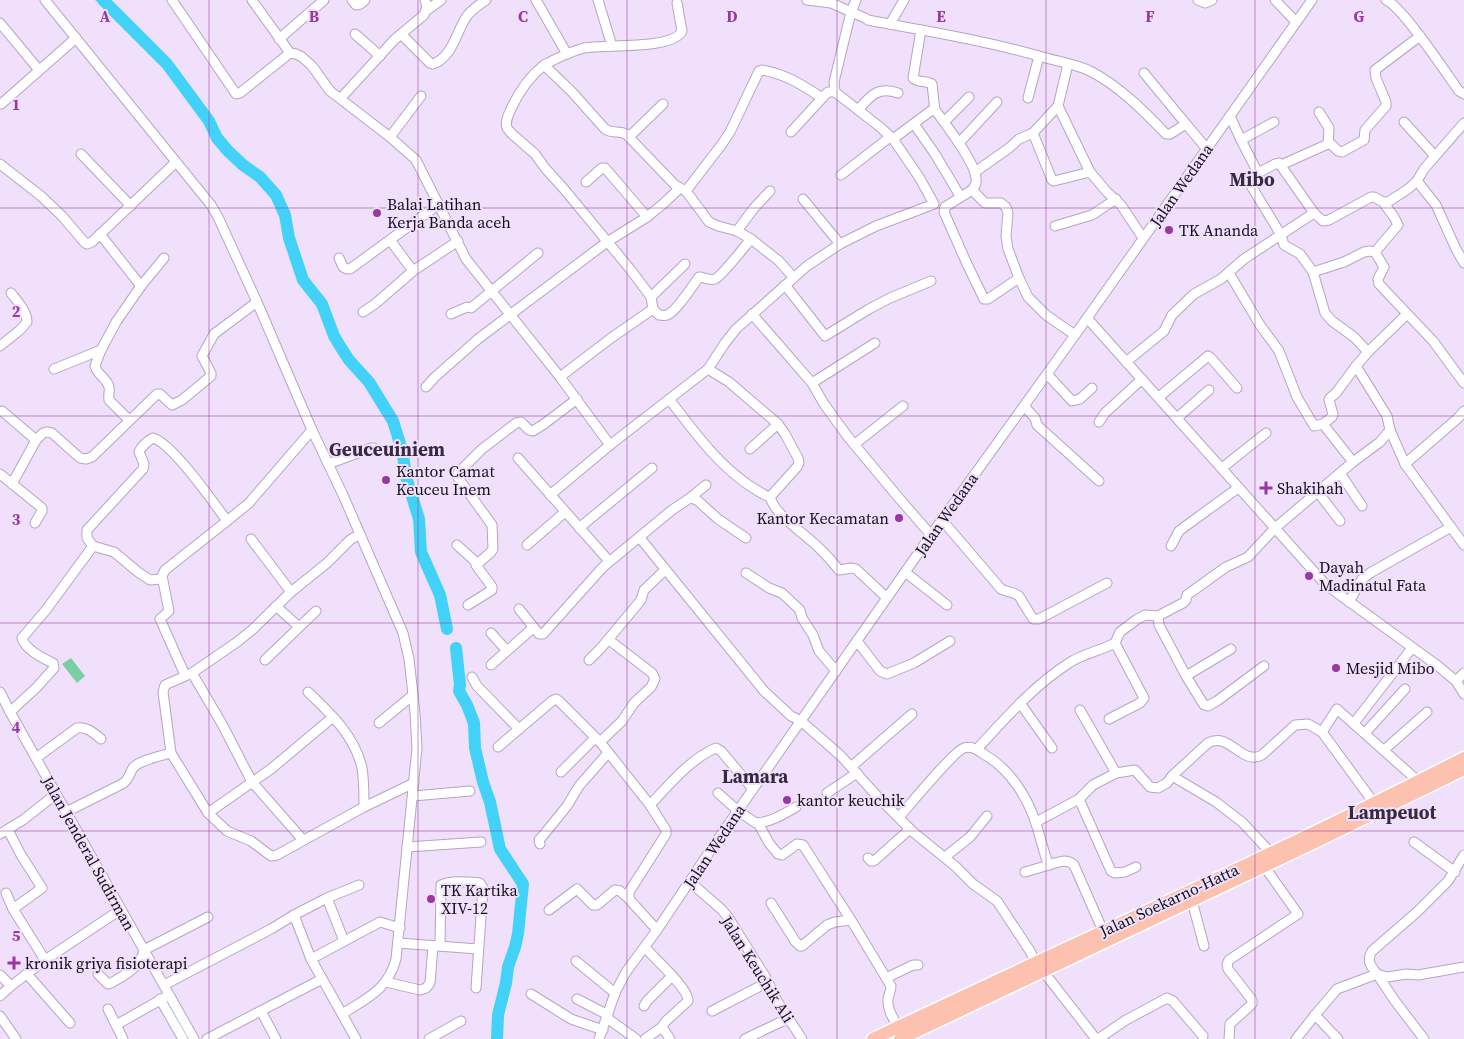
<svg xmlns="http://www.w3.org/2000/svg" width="1464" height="1039" viewBox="0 0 1464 1039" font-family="'Source Serif 4',serif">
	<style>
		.green { fill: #7bcea2 }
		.water { fill: #42d2f7 }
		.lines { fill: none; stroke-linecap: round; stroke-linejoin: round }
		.river { stroke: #42d2f7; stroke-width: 12 }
		.minor-casing { stroke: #b4a5c0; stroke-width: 11 }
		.highway-casing { stroke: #fff; stroke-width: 15 }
		.minor { stroke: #fff; stroke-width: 9 }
		.highway { stroke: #fcc2af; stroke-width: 12 }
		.grid { fill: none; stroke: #9938a0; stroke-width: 1; stroke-opacity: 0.55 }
		.poi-dot { fill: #9938a0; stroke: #f0e0fc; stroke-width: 2 }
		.labels { text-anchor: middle; stroke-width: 4; stroke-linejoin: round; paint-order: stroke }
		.street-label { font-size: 16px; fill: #15101a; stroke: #f0e0fc }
		.poi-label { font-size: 16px; fill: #15101a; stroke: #f0e0fc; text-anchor: start }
		.quarter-label { font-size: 19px; font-weight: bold; fill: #362a40; stroke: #f0e0fc }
		.grid-label { font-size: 16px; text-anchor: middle; font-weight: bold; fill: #9938a0; stroke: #f0e0fc; stroke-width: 4; stroke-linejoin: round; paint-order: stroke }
	</style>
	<rect width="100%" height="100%" fill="#f0e0fc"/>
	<!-- green -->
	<path class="green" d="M71 658 85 676 77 683 62 664Z"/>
	<!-- water -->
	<path class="water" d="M95 0H110L139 34 136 37 109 11Z"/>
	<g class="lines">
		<!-- river -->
		<g class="river">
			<path d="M103 0 167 64 209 121 217 138 228 151 243 165 260 177 276 195 285 215 289 238 303 280 322 304 334 336 340 346 349 360 369 382 393 421 402 450 407 480 419 519 421 552 440 595 447 629"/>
			<path d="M456 648 460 685 459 691 467 705 474 723 475 748 483 782 490 802 500 849 523 884 518 934 515 947 508 967 506 983 498 1015 497 1039"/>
		</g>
		<defs>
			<g id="minor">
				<path d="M45 0 211 205 218 217 257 302 312 430 343 495 403 633 409 659 415 713 417 748 396 959C388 990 367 998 342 1014L356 1039"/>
				<path d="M172 0 236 94 240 93 290 53"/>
				<path d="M252 0 290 53 296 54 302 57 312 66 330 91 390 137 416 160 466 259 560 377 610 445"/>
				<path d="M352 0 356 5C360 5 362 3 365 0"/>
				<path d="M536 0 567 54"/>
				<path d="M598 0 612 46"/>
				<path d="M807 0 831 3 865 18 868 20C925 31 983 40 1039 56 1055 61 1076 64 1090 71 1118 85 1145 112 1166 134H1170L1186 124 1207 149"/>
				<path d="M1198 0 1205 3 1212 0"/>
				<path d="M1275 0 1296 22"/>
				<path d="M1386 0C1402 6 1446 73 1459 91L1464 94"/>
				<path d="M677 3 682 31C673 50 604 44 584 48 569 52 557 58 544 65L572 92 605 129C612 134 619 130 626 134L675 185 686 191 709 222 718 226 737 231 751 239 779 261 793 277"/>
				<path d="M427 10 441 0"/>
				<path d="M0 23 39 70"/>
				<path d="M890 24 904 0"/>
				<path d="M921 30 913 78C917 83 926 80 932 84L935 111"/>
				<path d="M355 34 380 56"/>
				<path d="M401 34 430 63 433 64C452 57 456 34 465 19 469 11 479 5 486 0"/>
				<path d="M279 39 324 0"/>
				<path d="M1068 64 1058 106 1033 133 1052 180 1054 181 1090 172"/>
				<path d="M544 65C528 78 519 91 511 109 508 116 505 121 507 128L511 133 535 154 545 168 564 189 630 269 651 297 653 309 611 338 560 377"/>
				<path d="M1144 73 1186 124"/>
				<path d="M835 92 834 82 851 12 856 0"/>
				<path d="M341 98 395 39 424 15 427 7 425 0"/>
				<path d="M1028 98 1039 56"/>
				<path d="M1 104 76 38"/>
				<path d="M1058 106 1090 172 1107 192 1121 205 1143 238"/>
				<path d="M858 110C870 96 878 86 898 93"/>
				<path d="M1319 112 1329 128 1328 144"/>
				<path d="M1230 116 1241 140 1258 173 1275 164 1279 163 1314 213 1323 221 1329 220 1371 197H1374L1383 202H1388L1408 189 1417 181 1424 169 1464 123"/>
				<path d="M944 122 969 97"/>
				<path d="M1404 122 1435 156"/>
				<path d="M914 124 935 154 960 196"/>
				<path d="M390 137 421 96"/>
				<path d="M629 137 663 104"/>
				<path d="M893 139 932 110 936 111C946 125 976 163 976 179 977 183 975 186 972 190L985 203H1001L1006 207 1008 213 1006 236 1008 249 1019 278 1028 297 1046 315 1075 335"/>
				<path d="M1241 140 1274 122"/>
				<path d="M959 143 997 102"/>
				<path d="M81 154 131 206"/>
				<path d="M0 164 41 196 62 216 85 243 87 244 92 242 176 162"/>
				<path d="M1281 165 1328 144H1331L1338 151 1342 152 1364 140 1365 130 1386 106V102L1376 78 1375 70 1420 36"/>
				<path d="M975 172 1009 148 1019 139 1033 133"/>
				<path d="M1258 173 1252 178 1250 184 1281 235 1284 245 1300 254 1313 272 1325 313 1332 321 1354 337 1368 352"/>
				<path d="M841 175 890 137"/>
				<path d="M1417 181 1436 205 1456 249 1464 263"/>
				<path d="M586 182 602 168H605L647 217"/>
				<path d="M686 191 722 144 730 132 759 71 762 70C785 74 803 85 822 98"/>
				<path d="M803 199 840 244"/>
				<path d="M945 207 944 212 967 264 984 299H988L1019 278"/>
				<path d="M945 207 972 190"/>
				<path d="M1055 226 1092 215 1116 199"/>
				<path d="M737 231 754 208 770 191"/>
				<path d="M100 234 141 286 116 322 101 350 95 366C97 375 107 378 109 387 110 391 108 395 109 400L129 420"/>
				<path d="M390 240 413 271"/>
				<path d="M1375 252 1398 225 1394 217 1383 202"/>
				<path d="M339 258 343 267 347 269H350L439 204"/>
				<path d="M1313 272 1344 262 1364 252 1369 251 1375 252 1384 267 1378 279 1379 284 1433 341 1464 383"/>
				<path d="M1229 273 1260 325 1279 351 1297 397 1314 426 1323 424 1332 417 1333 414 1329 400 1330 398 1336 393 1356 366"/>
				<path d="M785 285 825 336 869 309 890 298 931 281"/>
				<path d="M141 286 164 258"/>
				<path d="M651 297 685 264"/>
				<path d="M653 309 659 315C662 315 664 316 667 315 676 312 693 285 699 277 704 277 710 281 715 279 722 276 744 247 751 239"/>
				<path d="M363 312 375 304 413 271 458 241"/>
				<path d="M451 314 467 307 471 308 538 253"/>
				<path d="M752 314 812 383 824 404 848 437 898 497 931 535"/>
				<path d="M1087 318 1325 584 1438 666 1456 681 1464 694"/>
				<path d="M0 346 20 330 27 322C27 311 17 301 11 293"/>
				<path d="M1126 362 1164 331 1172 315 1194 294 1221 279 1244 259 1314 213"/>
				<path d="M54 369 101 350"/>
				<path d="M708 369 729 382 778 424 785 434 798 458 799 463 797 467 770 497C776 517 806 534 820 549 827 555 833 563 839 570L852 568 856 569 887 598"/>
				<path d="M1047 374 1072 401 1080 399 1092 388"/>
				<path d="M812 383 875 343"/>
				<path d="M426 387 435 377 478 339 607 242 647 217 663 204 680 188"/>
				<path d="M1159 397 1208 356 1211 358 1237 388"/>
				<path d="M669 399C693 430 717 464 750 486 757 490 763 495 770 497"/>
				<path d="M1024 406 1035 418 1037 425 1099 481"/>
				<path d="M2 411 36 440"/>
				<path d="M1177 418 1209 390"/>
				<path d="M1099 422 1105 413 1142 379"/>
				<path d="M1323 424 1353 462"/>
				<path d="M1390 430 1405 464 1464 545"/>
				<path d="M855 444 903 406"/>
				<path d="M750 449 778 424"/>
				<path d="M518 458 609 561"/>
				<path d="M328 464 371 448H374"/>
				<path d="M1405 464 1458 418 1464 411"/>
				<path d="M1222 468 1266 433"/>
				<path d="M1340 473 1362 506"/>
				<path d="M0 474 42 508V511L35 523"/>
				<path d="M12 484 36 440 43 433 47 432 52 433 80 458 86 459 92 457 157 394H160L172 405 182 400 211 376V373L202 356 214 334 257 302"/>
				<path d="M1317 491 1340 521"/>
				<path d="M550 495 610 445 708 369 725 343 736 329 807 266 840 244 876 226 934 204 919 177 893 139 880 127 835 92H828L825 95 791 132"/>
				<path d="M690 498 706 485"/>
				<path d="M942 520 1001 589C1007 592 1014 592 1019 596L1033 619H1039L1107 583"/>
				<path d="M579 528 652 468"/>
				<path d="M360 534 350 540 327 563 291 592 252 630 237 642 192 673 165 685 163 692 171 753 208 813 227 831 251 841 271 856 277 855 364 807 414 783"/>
				<path d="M640 538 764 691 791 716 801 721 841 756 877 796 913 832 955 866 973 884 997 901 1030 951 1035 961"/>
				<path d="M251 539 291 592"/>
				<path d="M457 545 477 563"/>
				<path d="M527 545 565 512"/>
				<path d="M93 546 114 552 138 572 150 580 161 579"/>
				<path d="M1171 546 1179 531 1183 528 1238 488"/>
				<path d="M905 572 947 605"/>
				<path d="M746 573 769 588 782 593 800 610 802 618 813 635 819 651 836 671"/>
				<path d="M1349 602 1362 579 1370 573 1451 527"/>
				<path d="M468 605 492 590V587L476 565 491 552 493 549 492 525 458 478V473L482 449 516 423 521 422 529 430 533 431 544 424 577 399"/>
				<path d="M276 606 299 627"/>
				<path d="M519 609 539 634H543L603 567 672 510 690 498 697 500 718 519 746 538"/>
				<path d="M1158 616 1159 625 1186 676 1204 705 1208 706 1217 701 1264 666"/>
				<path d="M491 633 507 651"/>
				<path d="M857 641 880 671 887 674 914 663 950 641"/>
				<path d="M265 660 316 611"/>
				<path d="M589 660 601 648 641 600 644 590 665 570"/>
				<path d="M491 665 533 628"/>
				<path d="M192 673 222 724 252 782 303 840"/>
				<path d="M185 675 160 619 169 611 162 576 165 570 227 521"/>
				<path d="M1186 676 1231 649"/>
				<path d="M472 677 477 686 519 729"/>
				<path d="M1456 681 1464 673"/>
				<path d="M0 692 10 712 194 1039"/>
				<path d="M308 692C330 713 355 736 362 768 364 780 364 794 364 807"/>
				<path d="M1020 703 1052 748"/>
				<path d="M1080 710 1116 773"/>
				<path d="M10 712 37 687 54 668 53 663C42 658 25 649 22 638L46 610 93 546 87 538V530L143 469 144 464 139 452C141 447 147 441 153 438 172 443 214 503 227 521L249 503 312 430"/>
				<path d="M1109 719 1140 703 1144 698 1115 643"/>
				<path d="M379 723 413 695"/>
				<path d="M1354 723 1412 648"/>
				<path d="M1365 733 1405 689"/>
				<path d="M600 742 622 721 634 703 651 687 655 679 652 673 609 640"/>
				<path d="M498 747 552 701 556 699 559 701 600 742 650 805 666 830V834L629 892V899L657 930"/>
				<path d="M977 749C1005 719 1033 686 1069 663 1082 654 1100 651 1115 643L1120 632 1136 620 1145 615 1158 616 1183 603 1186 600 1187 595 1226 567 1248 557 1275 528 1353 462 1380 442 1390 430 1387 416 1356 366 1368 352 1407 314"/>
				<path d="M1384 750 1427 712"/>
				<path d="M36 758 77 728C86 726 94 733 101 739"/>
				<path d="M851 767 912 714"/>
				<path d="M561 772 595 738"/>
				<path d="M1172 776 1216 802 1242 822 1271 853"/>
				<path d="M718 793 738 811 756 823C769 823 784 814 796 807"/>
				<path d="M827 793 857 773"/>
				<path d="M413 796 470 791"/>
				<path d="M1079 799 1111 871 1115 873 1125 872 1136 867"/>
				<path d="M1374 803 1322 732 1337 709 1418 781"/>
				<path d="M650 805C668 786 691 758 716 748L721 751 753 789"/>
				<path d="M66 812 122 784C129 780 129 774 133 768 139 760 161 756 171 753"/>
				<path d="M208 813 271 769 333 717"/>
				<path d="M899 817C909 806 954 751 964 748 972 745 979 751 985 755 1010 769 1028 798 1036 824 1041 838 1043 852 1049 865 1058 862 1066 858 1074 865L1103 931"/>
				<path d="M1036 822 1079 799 1093 785 1116 773 1135 770 1150 787 1158 788 1167 783 1172 776 1208 743C1230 731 1241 766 1262 755L1295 725 1308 724 1322 732"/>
				<path d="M758 823 769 843 778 854 782 855 797 844 803 845 851 920"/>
				<path d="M8 830 21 855 42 888 13 909 45 960"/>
				<path d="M0 834 23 820 56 794"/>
				<path d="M1414 842 1455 872"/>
				<path d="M540 844 539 840 541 838 567 806 579 786 608 753"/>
				<path d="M407 847 481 842"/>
				<path d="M1464 855 1448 881 1417 912 1372 951C1366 961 1371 966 1377 974L1387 977 1407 974 1418 975 1464 967"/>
				<path d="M945 857 970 837 987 816"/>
				<path d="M868 858 871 861H874L910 829"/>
				<path d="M1025 872 1049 865"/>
				<path d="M689 881 721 909 728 917 766 978 777 1001 802 1039"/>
				<path d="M6 893 13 909"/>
				<path d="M327 898 344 941"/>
				<path d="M1192 901 1204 946"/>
				<path d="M771 903 795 941 800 946H802L827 925 835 922 851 920 891 986C891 991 889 994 888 999 887 1009 893 1018 898 1027"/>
				<path d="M549 910 577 889 593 905H597L615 890 620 891 629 899"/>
				<path d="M294 915 327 898 359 885"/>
				<path d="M398 943 478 949"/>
				<path d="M440 946 441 885C451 880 469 882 480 883L483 888 476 988"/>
				<path d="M645 947C654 959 689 988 688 1001L665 1022 662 1027 670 1039"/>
				<path d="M311 959 380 922 400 928"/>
				<path d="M576 961 615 993"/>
				<path d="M1043 971 1096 1039"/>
				<path d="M27 974 70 1023"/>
				<path d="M98 974 108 984 111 983C125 975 141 967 144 950L208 917"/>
				<path d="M0 975 11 986 45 960 120 910"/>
				<path d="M886 978 913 965H918"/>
				<path d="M386 982 420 990 426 988 430 983 433 946"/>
				<path d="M164 985 271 929 294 915 311 959 342 1014"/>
				<path d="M531 994 571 1019 603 1030"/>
				<path d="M0 996 11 986"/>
				<path d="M160 999 183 1039"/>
				<path d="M577 999 608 1015"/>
				<path d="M644 1006 647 1001 672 976"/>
				<path d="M108 1009 116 1025"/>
				<path d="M261 1011 276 1039"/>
				<path d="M712 1011 768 982"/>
				<path d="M1315 1015 1337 989 1377 974 1395 1001 1424 1039"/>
				<path d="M0 1016 16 1039"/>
				<path d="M607 1018 636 1039"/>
				<path d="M123 1039 116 1025 169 995"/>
				<path d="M207 1039 322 979"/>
				<path d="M429 1039 461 1021"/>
				<path d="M599 1039 615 993 626 972 657 930 716 842 931 535 1075 335 1312 0"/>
				<path d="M645 1039 662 1027"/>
				<path d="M745 1039 789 1018"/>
				<path d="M1098 1039 1126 1020 1167 998 1173 1001 1203 1036"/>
				<path d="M1229 1039 1230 1024 1252 1004V1000L1228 969 1227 964 1229 960 1298 914 1264 866"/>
				<path d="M1296 1039 1315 1015 1338 1039"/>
			</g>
			<g id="highway">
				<path d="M873 1039C1070 945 1270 858 1464 758"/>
				<path d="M900 1039 1319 840 1464 769"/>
			</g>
		</defs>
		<!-- minor casing -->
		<use href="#minor" class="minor-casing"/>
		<!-- highway casing -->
		<use href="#highway" class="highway-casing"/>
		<!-- minor -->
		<use href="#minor" class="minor"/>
		<!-- highway -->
		<use href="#highway" class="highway"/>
	</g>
	<!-- grid -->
	<path class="grid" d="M209 0V1039M418 0V1039M627 0V1039M837 0V1039M1046 0V1039M1255 0V1039M0 208H1464M0 416H1464M0 623H1464M0 831H1464"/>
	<!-- markers -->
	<g class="poi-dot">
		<circle cx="377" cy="213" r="5"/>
		<circle cx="1169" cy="230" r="5"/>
		<circle cx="386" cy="480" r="5"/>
		<path d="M1263.5 480.5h5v5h5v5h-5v5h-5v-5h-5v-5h5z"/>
		<circle cx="899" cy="518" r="5"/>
		<circle cx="1309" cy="576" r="5"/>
		<circle cx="1336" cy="668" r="5"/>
		<circle cx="787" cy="800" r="5"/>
		<circle cx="431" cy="899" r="5"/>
		<path d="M11.5 955.5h5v5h5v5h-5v5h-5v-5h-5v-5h5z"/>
	</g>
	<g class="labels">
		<!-- street labels -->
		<g class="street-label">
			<text transform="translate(1181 185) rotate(-55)" y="6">Jalan Wedana</text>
			<text transform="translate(946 514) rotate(-55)" y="6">Jalan Wedana</text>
			<text transform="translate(714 846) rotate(-56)" y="6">Jalan Wedana</text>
			<text transform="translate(89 853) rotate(61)" y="6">Jalan Jenderal Sudirman</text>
			<text transform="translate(1169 900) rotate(-25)" y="6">Jalan Soekarno-Hatta</text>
			<text transform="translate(758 969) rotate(58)" y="6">Jalan Keuchik Ali</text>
		</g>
		<!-- poi labels -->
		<g class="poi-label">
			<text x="387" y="210">Balai Latihan<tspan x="387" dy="18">Kerja Banda aceh</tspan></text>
			<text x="1179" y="236">TK Ananda</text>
			<text x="396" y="477">Kantor Camat<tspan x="396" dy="18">Keuceu Inem</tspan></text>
			<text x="1277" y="494">Shakihah</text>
			<text x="889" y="524" text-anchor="end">Kantor Kecamatan</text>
			<text x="1319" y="573">Dayah<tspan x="1319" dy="18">Madinatul Fata</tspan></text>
			<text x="1346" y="674">Mesjid Mibo</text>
			<text x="797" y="806">kantor keuchik</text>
			<text x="441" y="896">TK Kartika<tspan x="441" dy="18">XIV-12</tspan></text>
			<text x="25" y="969">kronik griya fisioterapi</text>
		</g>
		<!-- quarter labels -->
		<g class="quarter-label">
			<text x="1252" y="186">Mibo</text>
			<text x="387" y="456">Geuceuiniem</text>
			<text x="755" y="783">Lamara</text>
			<text x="1392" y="819">Lampeuot</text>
		</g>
	</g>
	<g class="grid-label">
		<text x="105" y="22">A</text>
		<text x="314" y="22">B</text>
		<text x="523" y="22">C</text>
		<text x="732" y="22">D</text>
		<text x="941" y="22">E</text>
		<text x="1150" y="22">F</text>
		<text x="1359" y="22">G</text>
		<text x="16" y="110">1</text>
		<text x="16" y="317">2</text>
		<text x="16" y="525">3</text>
		<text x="16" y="733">4</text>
		<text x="16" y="941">5</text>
	</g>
</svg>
